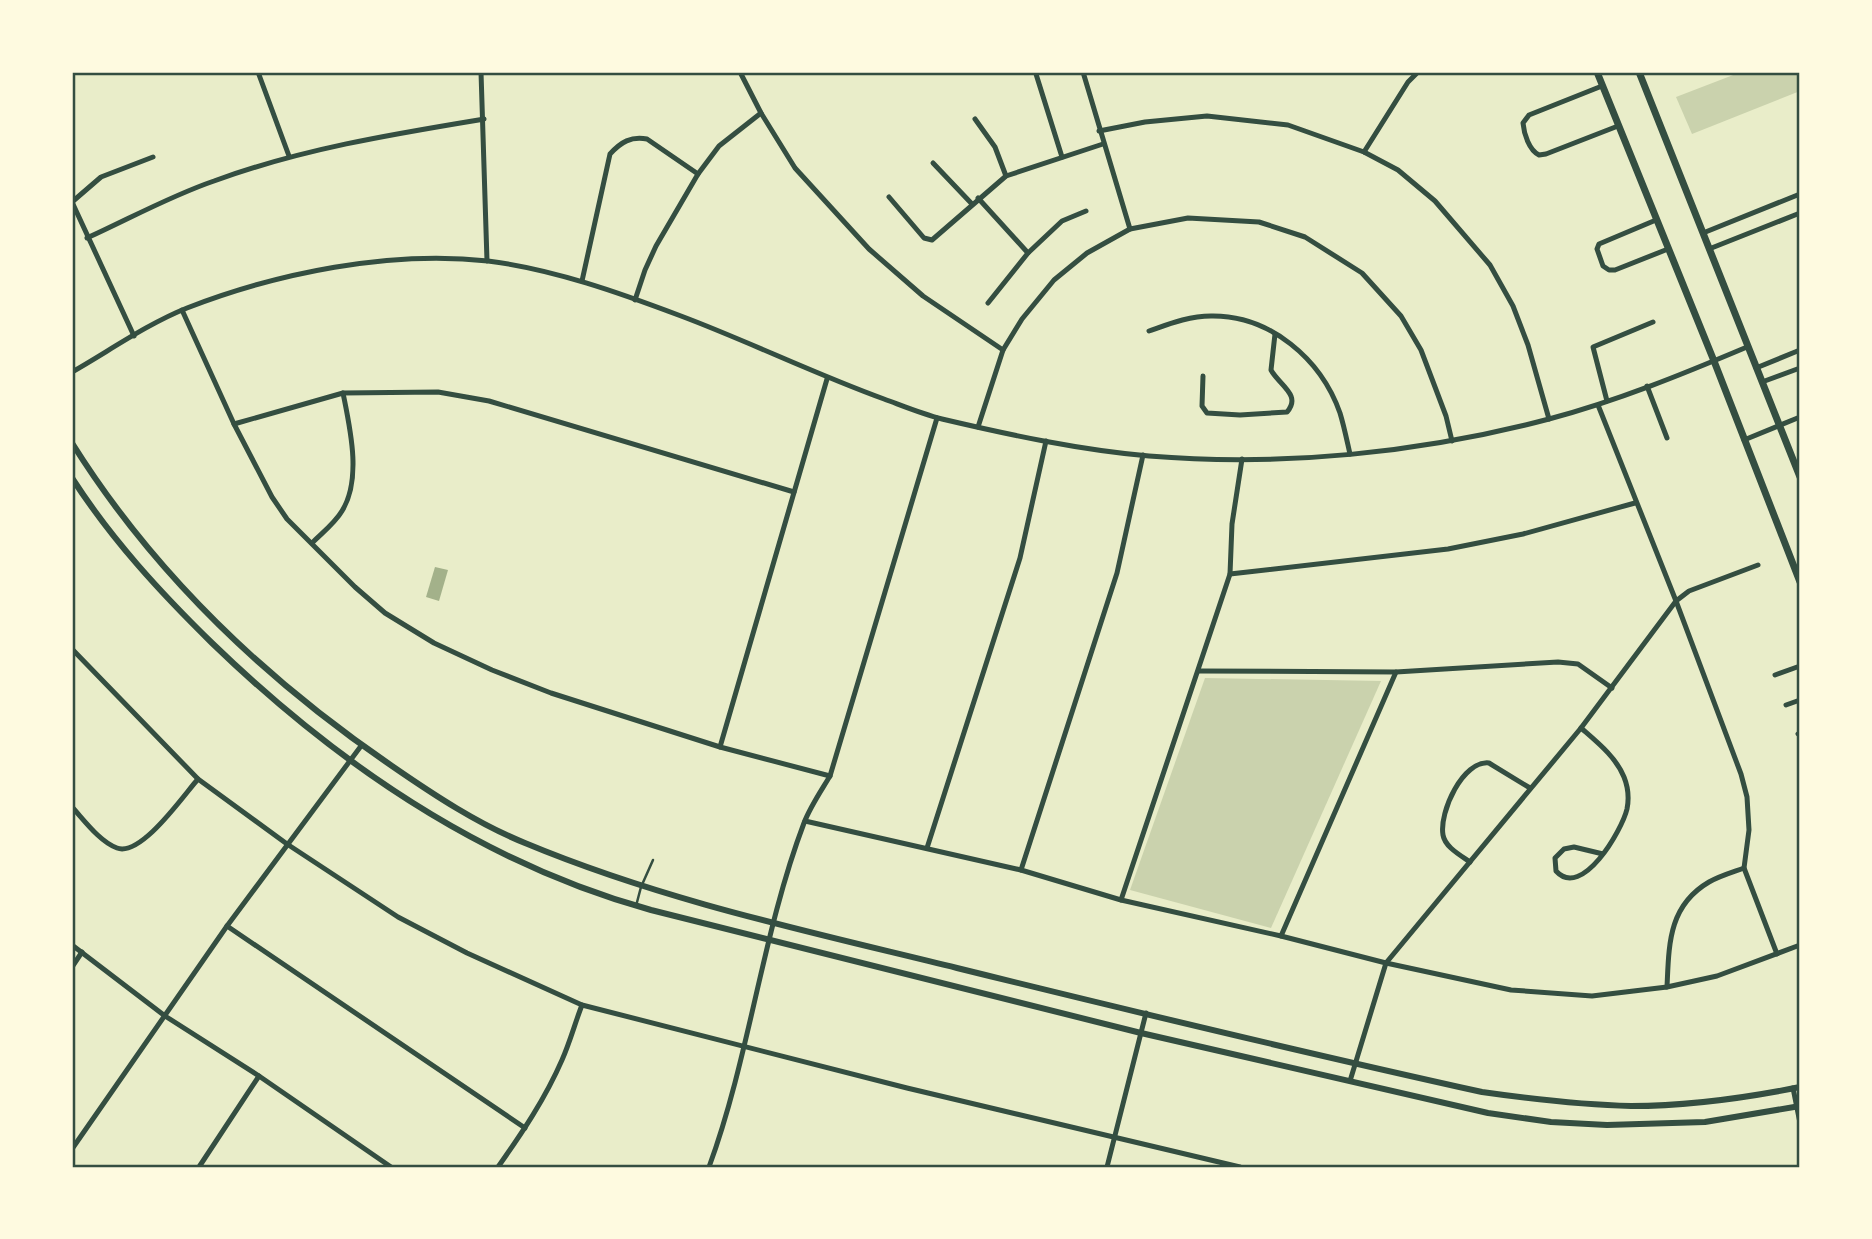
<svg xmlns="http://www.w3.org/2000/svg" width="1872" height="1239" viewBox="0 0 1872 1239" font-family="Mulish,sans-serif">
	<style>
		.green { fill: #cad2ad }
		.water { fill: #a3b18a }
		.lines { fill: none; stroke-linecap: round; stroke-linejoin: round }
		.service { stroke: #344e41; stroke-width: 2.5 }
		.minor { stroke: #344e41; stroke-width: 5 }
		.tertiary { stroke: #344e41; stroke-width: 6 }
		.secondary { stroke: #344e41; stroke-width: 7 }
		.neatline { fill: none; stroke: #344e41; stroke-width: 2.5 }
	</style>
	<rect width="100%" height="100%" fill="#e9edc9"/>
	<!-- green -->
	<g class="green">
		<path d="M1741 72H1800V91L1692 134 1676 97Z"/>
		<path d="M1205 678 1381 681 1271 928 1130 890Z"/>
	</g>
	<!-- water -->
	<path class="water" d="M435 567 448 570 439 601 426 597Z"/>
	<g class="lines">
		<!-- service -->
		<path class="service" d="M636 906 641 887 653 860"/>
		<!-- minor -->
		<g class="minor">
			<path d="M258 72 289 156"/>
			<path d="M481 72 487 261"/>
			<path d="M740 72 761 113 795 168 869 249 923 296 1003 350"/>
			<path d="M1083 72 1130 229"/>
			<path d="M1036 74 1062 157"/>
			<path d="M1602 86 1529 115 1523 123C1524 134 1529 150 1539 155L1546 154 1618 126"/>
			<path d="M975 119 995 147 1006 176"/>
			<path d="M1099 131 1145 122 1207 116 1288 125 1364 152 1398 170 1435 201 1490 265 1513 306 1528 345 1549 419"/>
			<path d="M1364 152 1408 82 1418 72"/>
			<path d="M933 163 972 204"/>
			<path d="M889 197 924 238 932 240 1006 176 1103 144"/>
			<path d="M978 198 1028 253 1062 221 1086 211"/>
			<path d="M72 202 134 336"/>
			<path d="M72 202 101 177 153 157"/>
			<path d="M1656 220 1599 244 1597 249 1603 266 1609 270H1615L1668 249"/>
			<path d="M1703 233 1800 194"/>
			<path d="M87 238C129 219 170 196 214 181 301 149 393 134 484 119"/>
			<path d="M1709 249 1800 213"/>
			<path d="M582 281 610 154C621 142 631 136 647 139L698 174"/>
			<path d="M635 300 645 270 656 246 698 174 719 146 761 113"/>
			<path d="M988 303 1028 253"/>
			<path d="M182 310 234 424 272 497 287 519 355 587 385 613 434 643 492 670 551 693 720 747 830 776"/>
			<path d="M1149 331C1169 324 1189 316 1211 316 1270 315 1321 359 1340 413 1344 426 1347 441 1350 454"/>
			<path d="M1756 368 1800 350"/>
			<path d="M72 372C109 351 147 324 187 308 277 273 390 250 488 261 553 269 620 293 681 316 750 342 815 374 884 399 903 406 922 414 942 419 1010 435 1080 450 1149 456 1282 467 1420 453 1549 419 1617 401 1683 374 1747 347"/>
			<path d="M1203 376 1202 406 1207 413 1240 415 1287 412C1302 395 1279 385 1271 370L1275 334"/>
			<path d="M1762 382 1800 368"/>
			<path d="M1647 386 1667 438"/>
			<path d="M1607 401 1593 347 1653 322"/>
			<path d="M1598 405 1676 601 1741 774 1747 797 1749 830 1744 868 1777 954"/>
			<path d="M234 424 343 393 438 392 489 401 794 492"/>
			<path d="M978 427 1003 350 1022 319 1054 280 1087 253 1130 229 1188 218 1259 222 1305 237 1362 273 1401 316 1421 350 1446 416 1452 441"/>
			<path d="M1744 440 1800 417"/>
			<path d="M312 543C322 533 335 523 342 511 362 479 350 428 343 393"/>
			<path d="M1230 574 1448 549 1523 534 1635 503"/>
			<path d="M72 649 198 779 287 844 398 917 467 953 582 1005 907 1088 1240 1167"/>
			<path d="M1199 671 1396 672 1558 662 1578 664 1612 688"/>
			<path d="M1775 675 1800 666"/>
			<path d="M1786 705 1800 700"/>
			<path d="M1581 728C1597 742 1616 757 1624 777 1628 787 1629 799 1627 809 1622 830 1582 900 1556 871L1555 858 1564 849 1574 847 1603 854"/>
			<path d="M1798 734 1800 733"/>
			<path d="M720 747 827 379"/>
			<path d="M72 807C84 820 100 842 117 848 141 857 183 796 198 779"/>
			<path d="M805 821 1021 870 1121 900 1281 936 1386 963 1511 990 1592 996 1667 987 1717 976 1800 945"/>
			<path d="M927 848 1020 558 1046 441"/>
			<path d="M1470 862C1460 855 1445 847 1443 835 1439 812 1463 760 1489 763L1530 788"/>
			<path d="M1021 870 1117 573 1143 455"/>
			<path d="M1121 900 1230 574 1232 524 1242 459"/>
			<path d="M227 926 525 1128"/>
			<path d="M1281 936 1396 672"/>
			<path d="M72 945 165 1016 259 1076 391 1167"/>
			<path d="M72 967 82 952"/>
			<path d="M1667 987C1669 945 1668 906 1709 882 1719 876 1733 872 1744 868"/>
			<path d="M1350 1081 1386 963 1581 728 1676 601 1689 591 1758 565"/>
			<path d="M1793 1088 1800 1123"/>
			<path d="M72 1149 227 926 361 746"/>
			<path d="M199 1167 259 1076"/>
			<path d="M498 1167C522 1133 545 1099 562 1060 570 1042 575 1023 582 1005"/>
			<path d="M709 1167C750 1055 762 934 804 823 810 807 821 791 830 776L937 418"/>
			<path d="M1107 1167 1146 1013"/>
		</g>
		<!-- tertiary -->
		<g class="tertiary">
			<path d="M72 443C154 574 266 680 392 766 434 795 478 824 525 843 664 901 811 932 957 968 1131 1011 1306 1053 1482 1092 1531 1099 1581 1105 1631 1106 1687 1106 1745 1098 1800 1087"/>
			<path d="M72 478C112 540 160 592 212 643 337 764 481 863 651 910L1141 1033 1488 1113 1551 1122 1607 1125 1705 1122 1800 1106"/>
		</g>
		<!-- secondary -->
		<g class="secondary">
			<path d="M1597 72 1714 361 1800 582"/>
			<path d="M1639 72 1800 477"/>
		</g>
	</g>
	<!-- border -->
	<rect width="1872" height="1239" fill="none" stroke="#fefae0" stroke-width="147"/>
	<rect x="74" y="74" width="1724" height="1092" class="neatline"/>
</svg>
